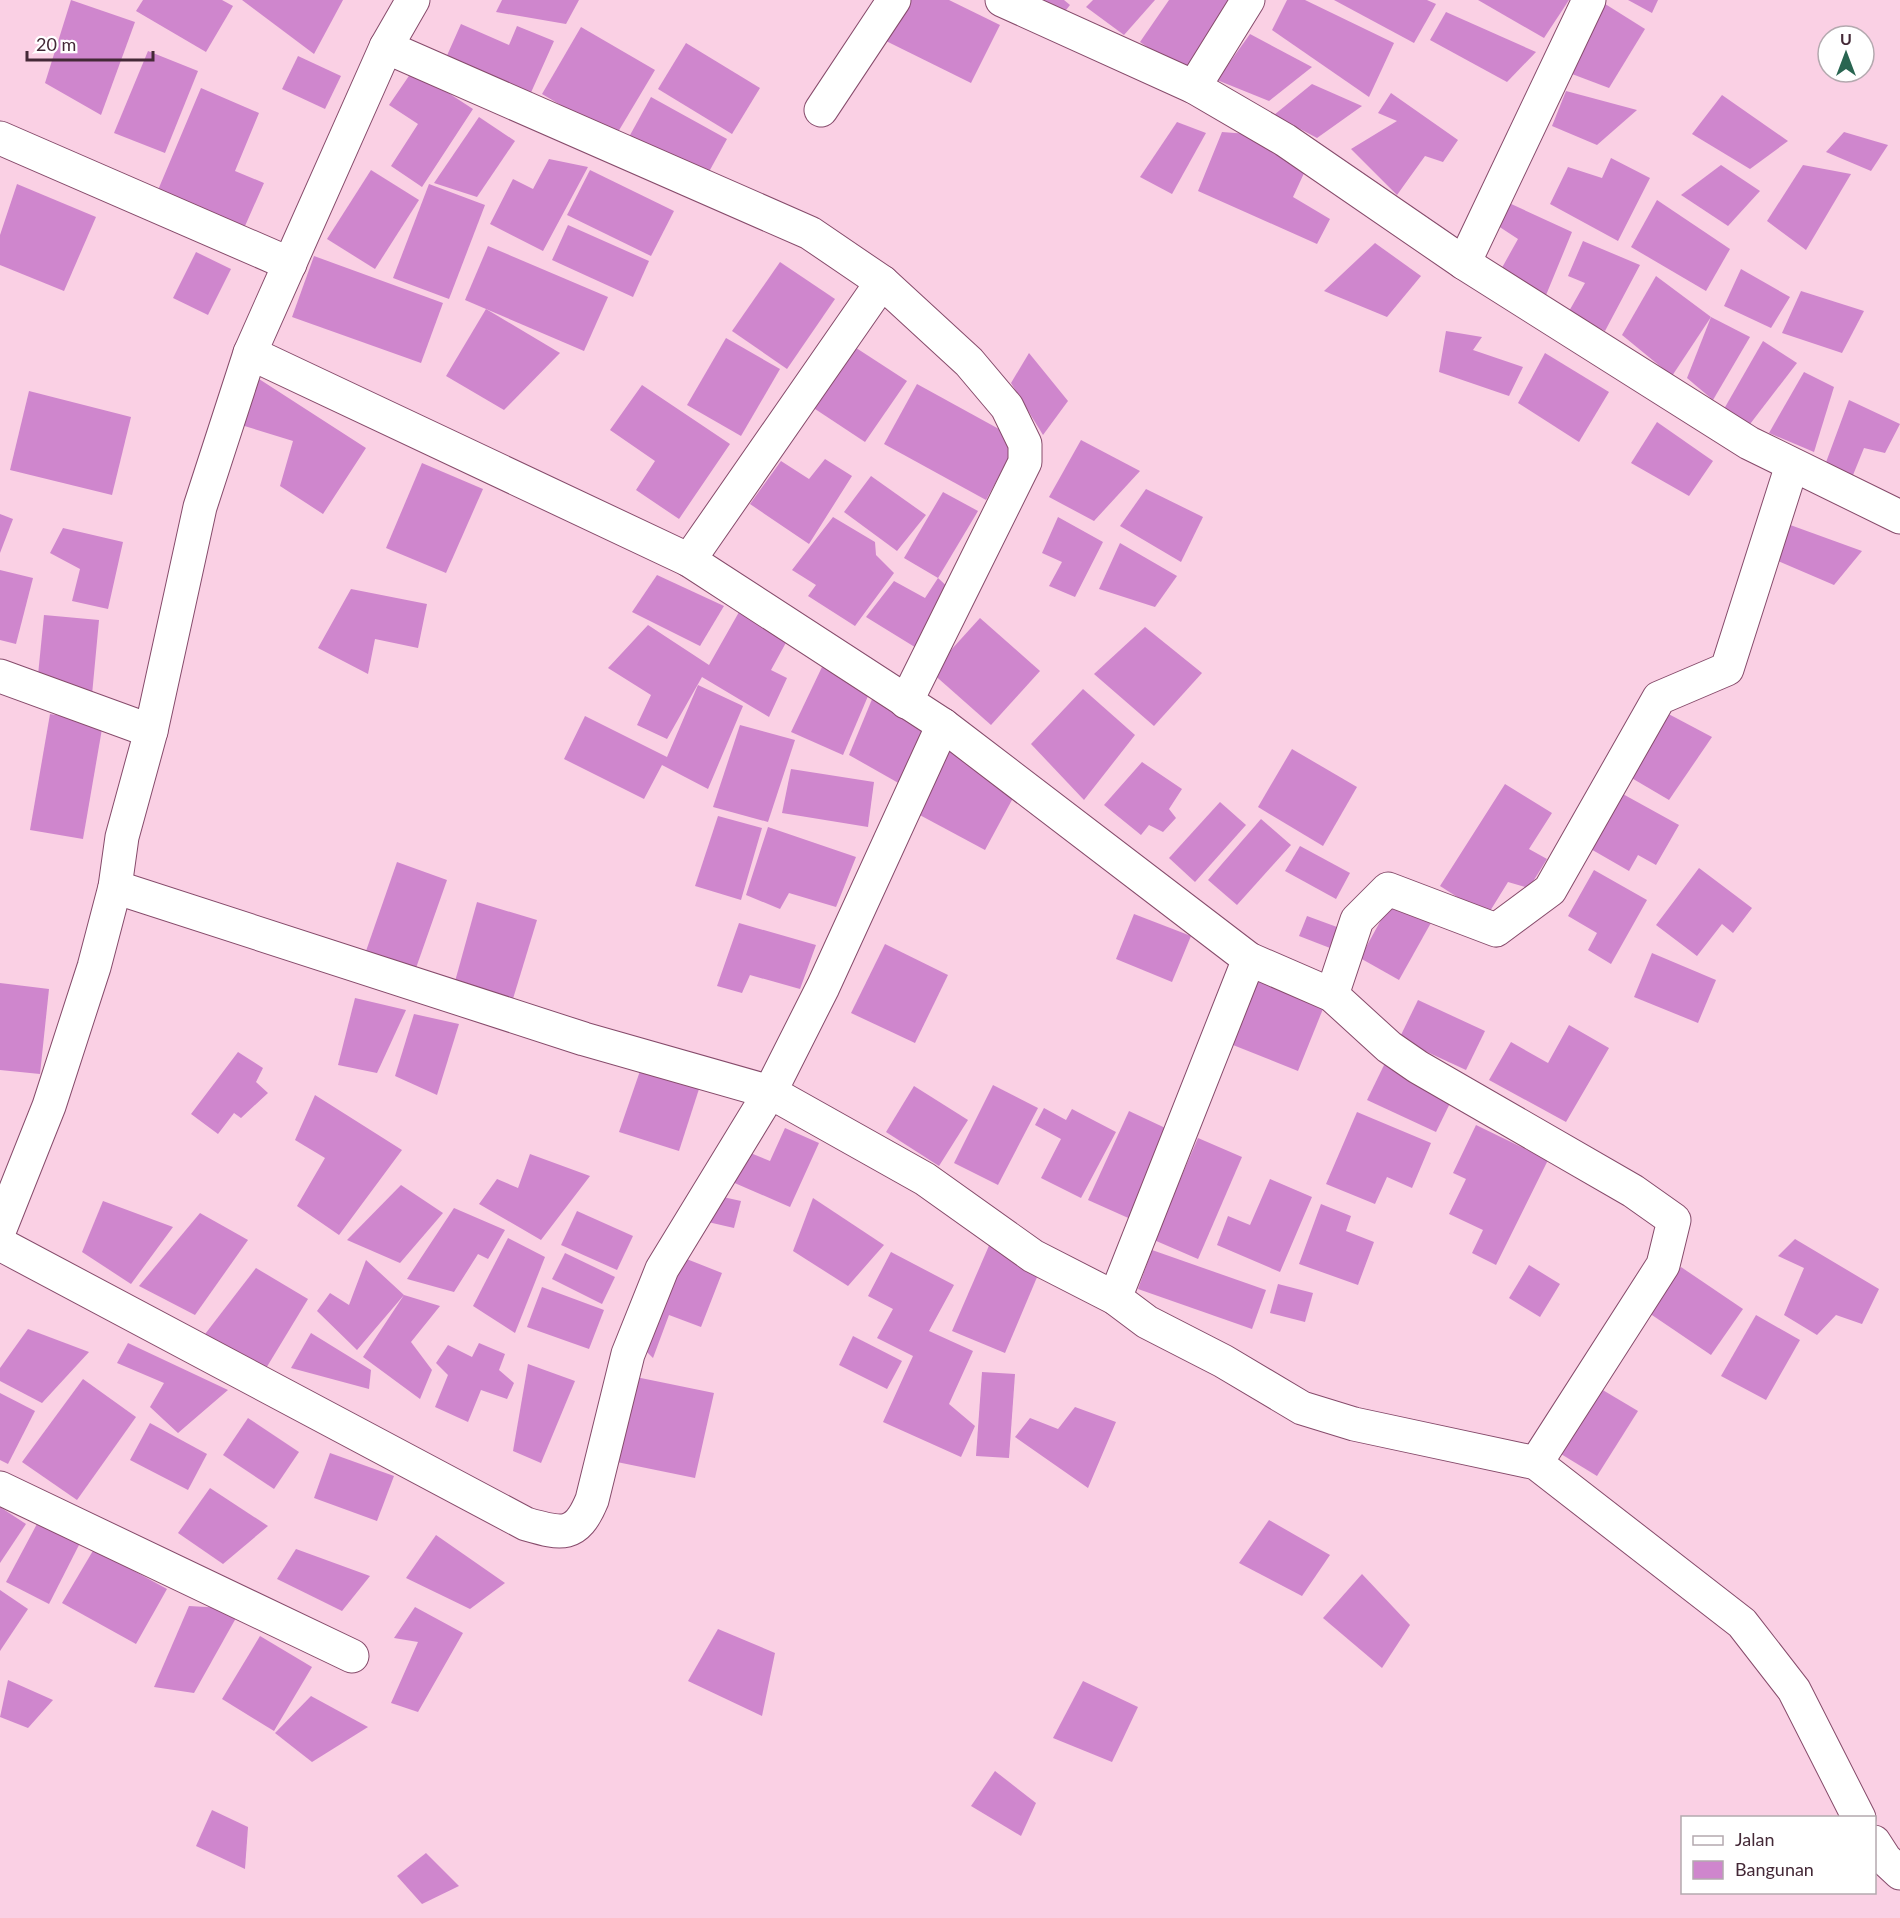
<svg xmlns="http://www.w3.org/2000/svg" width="1900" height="1918" viewBox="0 0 1900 1918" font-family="Lato,sans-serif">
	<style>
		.building { fill: #cf86cd }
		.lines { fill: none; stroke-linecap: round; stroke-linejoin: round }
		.minor-casing { stroke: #864b6b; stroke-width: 35 }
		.minor { stroke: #fff; stroke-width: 33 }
	</style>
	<rect width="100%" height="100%" fill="#fad0e4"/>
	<!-- building -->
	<g class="building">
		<path d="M71 0 135 22 101 115 45 83Z"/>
		<path d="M143 0H222L233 6 206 52 136 11Z"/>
		<path d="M242 0H343L314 54Z"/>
		<path d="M502 0H579L566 24 496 12Z"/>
		<path d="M904 0H949L1000 25 971 83 884 40Z"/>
		<path d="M1022 0H1064L1070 5 1055 24Z"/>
		<path d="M1093 0H1155L1124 35 1086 7Z"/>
		<path d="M1169 0H1234L1184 72 1140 42Z"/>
		<path d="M1287 0H1305L1394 43 1369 97 1272 30Z"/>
		<path d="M1334 0H1427L1436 4 1414 43Z"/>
		<path d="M1478 0H1569L1544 38Z"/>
		<path d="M1628 0H1658L1652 13Z"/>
		<path d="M1602 2 1645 29 1609 88 1572 74Z"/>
		<path d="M1446 12 1536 52 1507 82 1430 40Z"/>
		<path d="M461 24 509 45 517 26 554 41 529 97 445 60Z"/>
		<path d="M581 27 655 70 615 137 542 94Z"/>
		<path d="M1250 34 1312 67 1269 101 1217 80Z"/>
		<path d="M686 43 760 88 732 134 658 89Z"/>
		<path d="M148 51 198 71 165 153 114 133Z"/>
		<path d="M298 56 341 76 325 109 282 89Z"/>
		<path d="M413 70 473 109 422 187 391 166 418 124 389 105Z"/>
		<path d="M1312 84 1362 106 1317 138 1274 115Z"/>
		<path d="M201 88 259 113 235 171 264 183 245 226 158 190Z"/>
		<path d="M1566 91 1637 110 1597 145 1552 126Z"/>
		<path d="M1391 93 1458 140 1443 162 1425 156 1397 195 1351 149 1397 121 1378 113Z"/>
		<path d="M1722 95 1788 141 1750 169 1692 134Z"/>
		<path d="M651 97 727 139 705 179 629 137Z"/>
		<path d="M479 117 515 141 477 197 434 183Z"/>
		<path d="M1177 122 1206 133 1172 194 1140 177Z"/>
		<path d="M1222 132 1248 134 1305 171 1293 197 1330 219 1317 244 1198 191Z"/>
		<path d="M1844 132 1888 145 1871 171 1826 152Z"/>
		<path d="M1611 158 1650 178 1618 241 1550 204 1568 167 1602 178Z"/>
		<path d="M549 159 588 167 543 251 490 224 513 179 533 189Z"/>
		<path d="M1721 165 1760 191 1728 226 1681 195Z"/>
		<path d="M1803 165 1851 174 1806 250 1767 221Z"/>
		<path d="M371 170 419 200 375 269 327 239Z"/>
		<path d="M590 170 674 211 651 256 567 215Z"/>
		<path d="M17 184 96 217 64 291 0 265V235Z"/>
		<path d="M429 184 485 205 449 299 393 278Z"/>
		<path d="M1496 197 1572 232 1544 300 1494 282 1518 239 1495 224Z"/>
		<path d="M1657 200 1730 249 1706 291 1631 247Z"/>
		<path d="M568 225 649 261 633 297 552 260Z"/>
		<path d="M1583 241 1640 265 1605 331 1568 313 1585 283 1568 276Z"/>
		<path d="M1375 243 1421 276 1387 317 1324 291Z"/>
		<path d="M488 246 608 297 584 351 465 300Z"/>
		<path d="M196 252 231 269 208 315 173 298Z"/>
		<path d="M314 256 443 303 421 363 292 317Z"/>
		<path d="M780 262 835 299 787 369 732 331Z"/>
		<path d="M1741 269 1790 297 1771 328 1724 306Z"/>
		<path d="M1656 276 1711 317 1672 376 1622 335Z"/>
		<path d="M1801 291 1864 311 1842 353 1782 333Z"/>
		<path d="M486 309 560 353 504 410 446 376Z"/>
		<path d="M1711 317 1750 337 1713 400 1687 378Z"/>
		<path d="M1446 331 1482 337 1473 350 1523 367 1509 396 1439 372Z"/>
		<path d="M726 338 780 369 741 436 687 405Z"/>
		<path d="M1763 341 1797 363 1747 428 1724 409Z"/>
		<path d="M847 342 907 381 865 442 806 403Z"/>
		<path d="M1029 353 1068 401 1043 435 1011 383Z"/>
		<path d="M1545 353 1609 392 1579 442 1518 403Z"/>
		<path d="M1804 372 1834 387 1814 452 1769 433Z"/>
		<path d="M253 375 366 448 323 514 280 486 293 441 238 424Z"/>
		<path d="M917 384 1019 440 986 500 884 444Z"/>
		<path d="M642 385 730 444 679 519 636 490 655 461 610 430Z"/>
		<path d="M29 391 131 417 112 495 10 470Z"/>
		<path d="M1849 400 1900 424 1885 453 1864 448 1851 480 1825 465Z"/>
		<path d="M1657 422 1713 461 1689 496 1631 463Z"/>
		<path d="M1081 440 1140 471 1094 521 1049 497Z"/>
		<path d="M825 459 852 476 809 544 750 504 781 461 809 479Z"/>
		<path d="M422 463 483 489 446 573 386 548Z"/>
		<path d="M871 476 926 515 897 551 844 512Z"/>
		<path d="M1146 489 1203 517 1181 562 1120 526Z"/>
		<path d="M943 492 978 511 938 578 904 558Z"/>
		<path d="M0 514 13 519 0 553Z"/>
		<path d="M833 517 875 542 876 555 894 573 855 626 808 596 816 585 792 570Z"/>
		<path d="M1058 517 1103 542 1075 597 1049 586 1062 562 1042 553Z"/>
		<path d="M1782 522 1862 551 1834 585 1778 561Z"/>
		<path d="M63 528 123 542 108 609 72 601 80 569 50 553Z"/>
		<path d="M1120 543 1177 576 1155 607 1099 589Z"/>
		<path d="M0 570 33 578 16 644 0 640Z"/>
		<path d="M657 575 724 606 700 646 632 612Z"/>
		<path d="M938 578 953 592 918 649 866 617 894 581 925 598Z"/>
		<path d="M351 589 427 604 418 648 375 639 368 674 318 648Z"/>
		<path d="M743 605 794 628 771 670 787 678 769 717 702 677 667 739 637 725 651 695 608 668 648 625 709 665Z"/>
		<path d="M44 615 99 620 92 695 38 675Z"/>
		<path d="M980 618 1040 671 991 725 931 672Z"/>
		<path d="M1145 627 1202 673 1154 726 1094 674Z"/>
		<path d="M822 667 871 689 843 755 791 732Z"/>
		<path d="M698 685 743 706 708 789 662 765 644 799 564 759 585 716 667 757Z"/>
		<path d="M1083 689 1135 735 1084 800 1031 744Z"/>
		<path d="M875 692 930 718 902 785 849 755Z"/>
		<path d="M1661 710 1712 737 1669 800 1618 770Z"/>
		<path d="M50 714 103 723 83 839 30 830Z"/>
		<path d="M740 725 795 740 768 822 713 807Z"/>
		<path d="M945 748 1020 785 985 850 916 813Z"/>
		<path d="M1292 749 1357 787 1323 846 1258 807Z"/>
		<path d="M1142 762 1182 789 1169 809 1176 818 1163 832 1149 825 1141 835 1104 805Z"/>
		<path d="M791 769 874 782 868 827 782 813Z"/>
		<path d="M1505 784 1552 813 1529 849 1547 859 1529 888 1508 882 1487 916 1440 886Z"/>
		<path d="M1621 793 1679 825 1656 865 1638 855 1629 871 1589 848Z"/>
		<path d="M1220 802 1246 825 1195 882 1169 858Z"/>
		<path d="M718 816 762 828 741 900 695 886Z"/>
		<path d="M1261 819 1291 845 1237 905 1208 880Z"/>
		<path d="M768 827 856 857 836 907 789 893 780 909 746 895Z"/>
		<path d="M1300 846 1350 873 1336 899 1285 871Z"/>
		<path d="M397 862 447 880 416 968 366 951Z"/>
		<path d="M1699 868 1752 908 1733 933 1722 924 1697 956 1656 925Z"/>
		<path d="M1594 870 1647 900 1611 964 1588 950 1597 933 1568 916Z"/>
		<path d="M1397 891 1437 912 1399 980 1360 958Z"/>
		<path d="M477 902 537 920 512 1002 454 985Z"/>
		<path d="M1134 914 1191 936 1172 982 1116 959Z"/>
		<path d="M1307 916 1337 927 1330 948 1299 936Z"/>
		<path d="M739 923 816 945 800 989 750 975 742 993 717 986Z"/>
		<path d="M885 944 948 975 915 1043 851 1013Z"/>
		<path d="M1652 953 1716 980 1698 1023 1634 997Z"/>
		<path d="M1255 976 1325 1004 1298 1071 1228 1043Z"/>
		<path d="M0 983 49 989 40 1074 0 1070Z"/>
		<path d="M355 998 406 1010 377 1073 338 1065Z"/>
		<path d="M1418 1000 1485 1031 1466 1070 1399 1039Z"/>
		<path d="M414 1014 459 1024 437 1095 395 1076Z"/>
		<path d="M1569 1025 1609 1048 1566 1122 1489 1080 1511 1042 1548 1063Z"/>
		<path d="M238 1052 263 1068 256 1082 268 1093 241 1118 234 1113 218 1134 191 1114Z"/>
		<path d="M1386 1061 1455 1093 1436 1132 1367 1100Z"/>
		<path d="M640 1071 699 1089 679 1151 619 1132Z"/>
		<path d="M993 1085 1038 1108 998 1185 954 1163Z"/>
		<path d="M914 1086 968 1120 939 1166 886 1132Z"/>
		<path d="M315 1095 402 1150 339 1235 297 1206 325 1158 295 1140Z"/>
		<path d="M1044 1108 1066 1120 1072 1109 1116 1132 1081 1198 1041 1178 1061 1139 1035 1125Z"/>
		<path d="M1129 1111 1176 1133 1135 1221 1088 1200Z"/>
		<path d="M1357 1112 1431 1143 1412 1188 1387 1177 1375 1204 1326 1184Z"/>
		<path d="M1476 1125 1548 1160 1496 1265 1472 1253 1483 1230 1449 1214 1466 1179 1453 1173Z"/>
		<path d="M785 1128 819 1143 790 1207 730 1181 743 1150 770 1161Z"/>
		<path d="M1198 1138 1242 1157 1198 1259 1154 1240Z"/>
		<path d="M530 1154 590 1176 541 1240 479 1204 497 1179 518 1188Z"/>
		<path d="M1270 1179 1312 1197 1280 1272 1217 1245 1228 1216 1250 1225Z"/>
		<path d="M401 1185 443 1213 400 1263 347 1240Z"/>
		<path d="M714 1195 741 1201 734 1228 708 1222Z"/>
		<path d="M813 1198 884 1245 848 1286 793 1251Z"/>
		<path d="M103 1201 173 1227 131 1284 82 1252Z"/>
		<path d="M1321 1204 1351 1216 1346 1231 1374 1242 1358 1285 1299 1264Z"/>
		<path d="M454 1208 505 1230 488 1259 478 1254 454 1292 407 1279Z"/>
		<path d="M577 1211 633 1236 617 1270 561 1245Z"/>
		<path d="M200 1213 248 1240 195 1315 139 1286Z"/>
		<path d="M508 1238 545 1257 515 1333 473 1306Z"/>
		<path d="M1795 1239 1879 1289 1862 1324 1836 1315 1817 1335 1784 1315 1804 1268 1778 1256Z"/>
		<path d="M991 1241 1043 1263 1005 1353 952 1331Z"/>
		<path d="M1152 1250 1266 1290 1252 1329 1138 1289Z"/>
		<path d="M891 1252 954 1285 929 1331 973 1351 949 1404 975 1426 961 1457 883 1422 913 1356 877 1338 893 1309 868 1296Z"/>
		<path d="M565 1253 615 1277 602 1304 552 1279Z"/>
		<path d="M674 1254 722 1273 701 1327 669 1315 653 1358 640 1345Z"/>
		<path d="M366 1260 404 1295 440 1306 411 1342 432 1370 420 1399 363 1357 404 1295 357 1350 317 1311 330 1293 349 1305Z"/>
		<path d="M1529 1265 1560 1284 1540 1317 1509 1298Z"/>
		<path d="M1681 1267 1743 1309 1711 1355 1649 1313Z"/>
		<path d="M256 1268 308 1299 265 1370 202 1338Z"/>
		<path d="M1278 1284 1313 1293 1305 1322 1270 1313Z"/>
		<path d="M542 1287 604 1310 589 1349 527 1327Z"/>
		<path d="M1756 1315 1800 1340 1766 1400 1721 1376Z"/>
		<path d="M28 1329 89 1352 42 1403 0 1381V1368Z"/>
		<path d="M311 1333 371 1370 369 1389 291 1368Z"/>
		<path d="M853 1336 902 1361 887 1389 839 1365Z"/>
		<path d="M128 1343 228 1390 178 1433 150 1407 164 1383 117 1363Z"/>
		<path d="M479 1343 505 1354 499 1370 514 1383 507 1399 481 1390 468 1422 435 1407 448 1375 436 1363 448 1345 472 1357Z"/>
		<path d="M528 1364 575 1381 541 1463 513 1451Z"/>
		<path d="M982 1372 1015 1374 1009 1458 976 1456Z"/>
		<path d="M631 1376 714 1393 695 1478 612 1461Z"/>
		<path d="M83 1379 136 1417 77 1500 22 1462Z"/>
		<path d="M1601 1389 1638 1411 1597 1476 1561 1454Z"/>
		<path d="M0 1393 35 1411 8 1464 0 1460Z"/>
		<path d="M1075 1407 1116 1422 1088 1488 1015 1437 1030 1418 1058 1429Z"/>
		<path d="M248 1418 299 1452 274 1489 223 1455Z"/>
		<path d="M150 1423 207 1454 188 1490 130 1460Z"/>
		<path d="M330 1453 394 1476 377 1521 314 1498Z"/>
		<path d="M210 1488 268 1526 223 1564 178 1533Z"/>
		<path d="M0 1507 26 1524 0 1563Z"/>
		<path d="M1269 1520 1330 1555 1302 1596 1239 1563Z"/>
		<path d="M38 1522 80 1543 49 1604 6 1582Z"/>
		<path d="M436 1535 505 1583 470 1609 406 1578Z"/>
		<path d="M94 1549 167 1589 136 1644 62 1603Z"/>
		<path d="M296 1549 370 1576 342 1611 277 1579Z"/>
		<path d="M1362 1574 1410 1625 1382 1668 1323 1618Z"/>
		<path d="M0 1590 28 1609 0 1651Z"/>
		<path d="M189 1606 241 1609 194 1693 154 1687Z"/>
		<path d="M415 1607 463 1633 418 1712 391 1703 418 1642 394 1638Z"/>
		<path d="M718 1629 775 1653 762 1716 688 1681Z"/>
		<path d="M260 1636 312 1667 274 1731 222 1699Z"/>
		<path d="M8 1680 53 1700 28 1728 0 1717Z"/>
		<path d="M1083 1681 1138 1707 1112 1762 1053 1738Z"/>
		<path d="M311 1696 368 1727 312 1762 275 1733Z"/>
		<path d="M995 1771 1036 1803 1021 1836 971 1806Z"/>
		<path d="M212 1810 248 1827 245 1869 196 1846Z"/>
		<path d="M426 1853 459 1886 422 1904 397 1876Z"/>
	</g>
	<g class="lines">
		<defs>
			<g id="minor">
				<path d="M1002 0 1194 87 1285 140 1464 263 1749 443 1900 517"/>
				<path d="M386 47 810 233 882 282 969 362 1007 407 1025 444V462L906 702"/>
				<path d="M1194 87 1248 0"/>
				<path d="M821 110 894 0"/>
				<path d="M0 138 290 264"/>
				<path d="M1464 263 1589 0"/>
				<path d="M250 353 689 560 943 725 1249 959 1332 995 1389 1047 1418 1067 1633 1191 1674 1220 1663 1265 1536 1463"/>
				<path d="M689 560 882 282"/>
				<path d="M0 676 151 731"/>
				<path d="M115 887 584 1039 770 1092 925 1179 1033 1256 1115 1298 1147 1322 1223 1361 1302 1408 1354 1424 1536 1463 1742 1623 1794 1690 1859 1818"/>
				<path d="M1332 995 1357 920 1388 889 1496 930 1550 890 1659 698 1727 669 1792 465"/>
				<path d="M0 1229 49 1106 94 967 115 887 122 837 151 731 200 507 250 353 386 47 413 0"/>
				<path d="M0 1244 526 1524C561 1534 576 1539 592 1500L628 1354 662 1269 770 1092 823 987 943 725"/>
				<path d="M1115 1298 1249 959"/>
				<path d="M0 1488 352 1656"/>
				<path d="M1874 1842 1885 1859 1900 1873"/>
			</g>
		</defs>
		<!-- minor casing -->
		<use href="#minor" class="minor-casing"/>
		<!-- minor -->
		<use href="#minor" class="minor"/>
	</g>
	<!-- legend -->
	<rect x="1681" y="1816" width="195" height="78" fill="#ffffff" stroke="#b4a9af" stroke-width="1.5"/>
	<rect x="1693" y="1836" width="30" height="9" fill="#ffffff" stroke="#b4a9af" stroke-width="1.5"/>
	<text x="1735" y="1846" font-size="18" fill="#442937">Jalan</text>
	<rect x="1693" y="1861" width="30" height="18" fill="#cf86cd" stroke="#b4a9af" stroke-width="1.5"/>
	<text x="1735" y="1876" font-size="18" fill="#442937">Bangunan</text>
	<!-- north arrow -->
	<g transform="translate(1846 54)"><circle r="28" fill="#ffffff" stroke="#b4a9af" stroke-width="1.5"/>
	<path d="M0-4.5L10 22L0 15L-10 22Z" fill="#296551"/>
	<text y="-9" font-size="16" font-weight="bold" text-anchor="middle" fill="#442937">U</text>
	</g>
	<!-- scale -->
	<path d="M27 51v9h126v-9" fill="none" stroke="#442937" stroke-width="3"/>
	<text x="36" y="51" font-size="18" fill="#442937" stroke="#ffffff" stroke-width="4.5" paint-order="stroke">20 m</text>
</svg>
